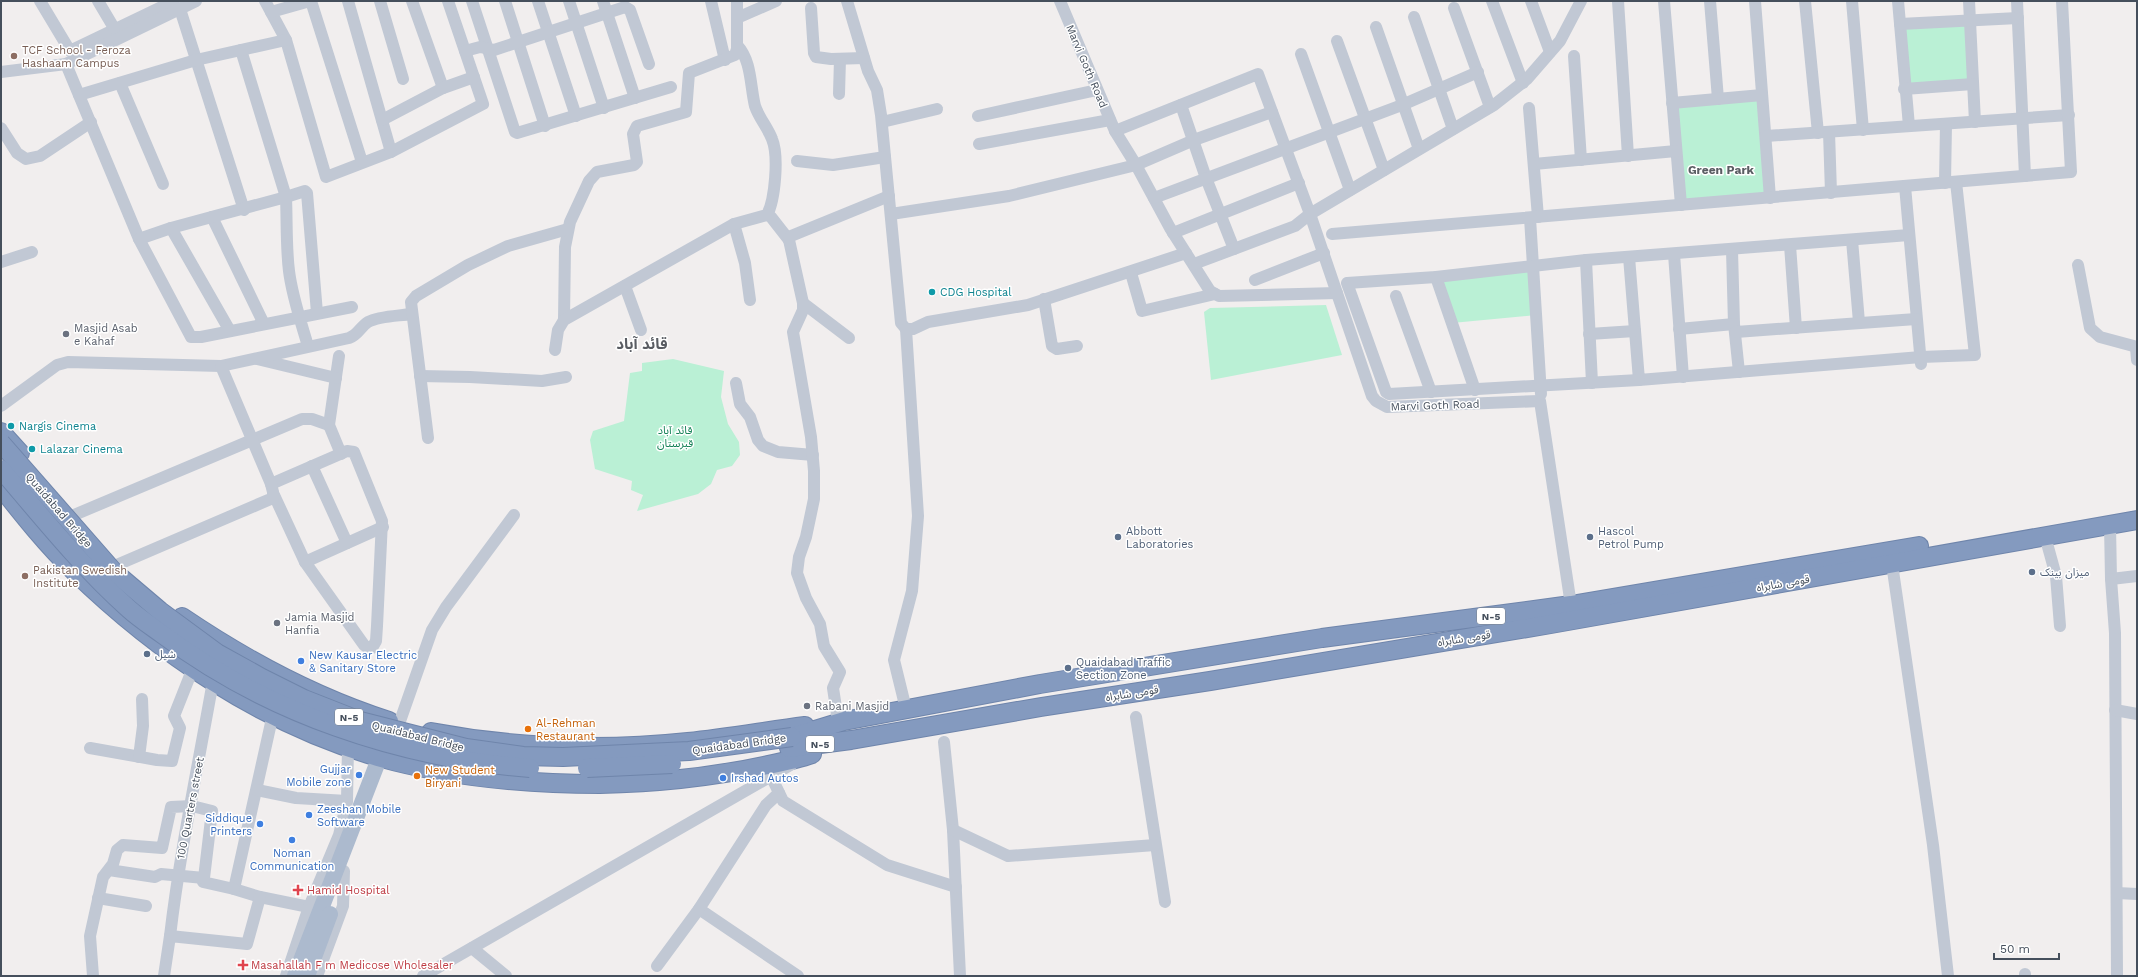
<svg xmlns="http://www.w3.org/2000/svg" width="2138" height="977" viewBox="0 0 2138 977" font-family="'Work Sans','Noto Sans Arabic',sans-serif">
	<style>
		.green { fill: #baf0d5 }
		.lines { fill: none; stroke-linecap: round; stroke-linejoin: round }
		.highway-casing { stroke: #6f85ab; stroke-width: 20 }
		.minor { stroke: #c1c8d4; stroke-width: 12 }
		.major { stroke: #acbace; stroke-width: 16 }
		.highway { stroke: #849abf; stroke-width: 18 }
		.highway-bridge-casing { stroke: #6f85ab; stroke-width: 20; stroke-linecap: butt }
		.highway-bridge { stroke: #849abf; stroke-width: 18 }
		.education-dot { fill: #8d6e63; stroke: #fff; stroke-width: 1.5 }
		.culture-dot { fill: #0f9aa8; stroke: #fff; stroke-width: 1.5 }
		.worship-dot { fill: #6b7280; stroke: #fff; stroke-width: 1.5 }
		.service-dot { fill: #5c6f8a; stroke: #fff; stroke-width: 1.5 }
		.shop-dot { fill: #3f7fe0; stroke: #fff; stroke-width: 1.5 }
		.food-dot { fill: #e8710a; stroke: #fff; stroke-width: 1.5 }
		.health-dot { fill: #e0444e; stroke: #fff; stroke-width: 1.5 }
		.labels { text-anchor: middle; stroke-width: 3; stroke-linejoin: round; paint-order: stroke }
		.shield { fill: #fff; stroke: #7d848d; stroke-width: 1 }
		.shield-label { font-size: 10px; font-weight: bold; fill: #454f5c }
		.education-label { font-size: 11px; fill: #785e54; stroke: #fff; text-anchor: start }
		.street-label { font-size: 11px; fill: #454f5c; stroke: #fff }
		.culture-label { font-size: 11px; fill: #0d838f; stroke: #fff; text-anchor: start }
		.worship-label { font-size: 11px; fill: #5b616d; stroke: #fff; text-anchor: start }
		.park-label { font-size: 11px; fill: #148056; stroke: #fff }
		.service-label { font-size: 11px; fill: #4e5e75; stroke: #fff; text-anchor: start }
		.shop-label { font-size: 11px; fill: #366cbe; stroke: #fff; text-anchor: start }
		.food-label { font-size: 11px; fill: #c56008; stroke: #fff; text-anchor: start }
		.health-label { font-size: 11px; fill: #be3a42; stroke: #fff; text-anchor: start }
		.neighbourhood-label { font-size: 12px; font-weight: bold; fill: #5a5d63; stroke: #fff }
		.district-label { font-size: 15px; font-weight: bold; fill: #5a5d63; stroke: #fff }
	</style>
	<rect width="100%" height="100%" fill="#f1eeee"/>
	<!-- green -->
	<g class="green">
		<path d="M1969 20 1973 84 1904 89 1900 24Z"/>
		<path d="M1762 95 1770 198 1681 205 1672 103Z"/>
		<path d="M1533 265 1536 315 1452 323 1436 277Z"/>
		<path d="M1326 305 1342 355 1211 380 1204 312 1210 308Z"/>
		<path d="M673 359 724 371 721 397 728 424 739 442 740 455 732 466 717 470 711 484 698 494 637 511 643 495 631 490 632 481 595 469 590 440 593 431 624 421 630 373 642 371V363Z"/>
	</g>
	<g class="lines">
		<defs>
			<g id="highway">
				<path d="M1 432 20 453"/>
				<path d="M1 487C24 516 47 545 73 570 158 653 263 724 378 757 449 777 527 784 600 784 657 783 713 777 768 765 783 762 798 759 812 754"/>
				<path d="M182 617C247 661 314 697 389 721"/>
				<path d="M431 732C516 748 602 751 688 742 727 738 766 731 805 726"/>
				<path d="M792 737 844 721 1040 684 1322 638 1571 605 1919 546"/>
				<path d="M789 748 851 740 1041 707 1210 681 1551 624 2137 520"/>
			</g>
		</defs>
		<!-- highway casing -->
		<use href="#highway" class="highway-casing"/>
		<!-- minor -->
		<g class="minor">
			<path d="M40 1 70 51 174 1"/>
			<path d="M98 1 114 28"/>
			<path d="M265 1 286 40 326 177 391 152 483 104 448 1"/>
			<path d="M311 1 362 162"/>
			<path d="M348 1 391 152"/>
			<path d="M380 1 403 79"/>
			<path d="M412 1 443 88"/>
			<path d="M472 1 515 132 517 133 671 87"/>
			<path d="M505 1 545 126"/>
			<path d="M538 1 576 116"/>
			<path d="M569 1 604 108"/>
			<path d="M603 1 635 98"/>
			<path d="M711 1 725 60"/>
			<path d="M847 1 868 71 877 90 881 115 901 323 906 329H913L928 322 1028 305 1186 253"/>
			<path d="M1060 1 1115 131 1136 165 1170 228 1210 291 1219 296 1337 293"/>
			<path d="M1492 1 1523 83"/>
			<path d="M1531 1 1550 52"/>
			<path d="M1618 1 1628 156"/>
			<path d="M1664 1 1681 205"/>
			<path d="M1710 1 1718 99"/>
			<path d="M1755 1 1770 198"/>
			<path d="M1805 1 1818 133"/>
			<path d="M1852 1 1863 130"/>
			<path d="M1898 1 1909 126"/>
			<path d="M1969 1 1975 122"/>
			<path d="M2017 1 2025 176"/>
			<path d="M811 8 814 53 816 57 831 59 864 58"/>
			<path d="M1454 8 1490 107"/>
			<path d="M180 9 244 210"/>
			<path d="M271 12 310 1"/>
			<path d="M1414 17 1453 129"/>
			<path d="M737 18 776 1"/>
			<path d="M1900 24 2018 18"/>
			<path d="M1376 27 1419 149"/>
			<path d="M1337 41 1384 170"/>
			<path d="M737 45C752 61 750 86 755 106 759 118 768 128 772 139 779 156 775 200 767 215"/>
			<path d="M241 50 286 197 305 191 307 193 317 313"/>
			<path d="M465 51 480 47 494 50 625 7 630 10 649 64"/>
			<path d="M1301 54 1350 190"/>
			<path d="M1574 56 1581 160"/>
			<path d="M66 64 139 239"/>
			<path d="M1 72 66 64 196 1"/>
			<path d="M120 83 163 184"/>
			<path d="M1904 89 1973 84"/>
			<path d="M839 94 840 59"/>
			<path d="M79 95 196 60 286 40"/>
			<path d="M1672 103 1762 95"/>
			<path d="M1181 105 1206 178 1234 249"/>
			<path d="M1529 108 1538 217"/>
			<path d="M978 116 1097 90"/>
			<path d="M382 120 443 88 474 77"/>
			<path d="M882 122 937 109"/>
			<path d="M1 128 17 153 26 159 40 156 91 122"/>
			<path d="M1115 131 1258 74 1310 214 1372 396 1376 401 1387 407 1540 401 1571 605"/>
			<path d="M1829 132 1831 193"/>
			<path d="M1766 136 2069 115"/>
			<path d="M979 144 1110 120"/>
			<path d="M797 161 833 165 885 157"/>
			<path d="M1534 164 1676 151"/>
			<path d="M1945 183 1946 124"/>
			<path d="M1905 186 1921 364"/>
			<path d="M1154 198 1402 105 1478 72"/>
			<path d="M891 214 1009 196 1136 165 1194 140 1272 112"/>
			<path d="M212 217 264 324"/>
			<path d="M1530 218 1541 394"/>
			<path d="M734 224 745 263 750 300"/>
			<path d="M171 228 230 331"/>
			<path d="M1173 233 1299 183"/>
			<path d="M1332 234 2071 172 2062 1"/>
			<path d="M1852 240 1859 322"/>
			<path d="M1790 245 1796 328"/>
			<path d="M1732 250 1734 324 1739 372"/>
			<path d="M1674 254 1683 377"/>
			<path d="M1629 257 1639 380 1921 357 1975 355 1956 182"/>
			<path d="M1586 260 1592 383"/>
			<path d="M1 262 32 252"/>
			<path d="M1194 264 1295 226 1310 214 1494 105 1527 79 1560 41 1581 1"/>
			<path d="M2078 265 2090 328 2100 337 2137 347"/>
			<path d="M1131 273 1142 311 1215 294"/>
			<path d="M1436 277 1475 390"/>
			<path d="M1255 280 1324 253"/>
			<path d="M625 286 641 330"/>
			<path d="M1396 296 1431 392"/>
			<path d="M1044 299 1052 346 1057 349 1077 346"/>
			<path d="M803 303 849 338"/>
			<path d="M564 320 565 247 570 222 589 181 597 172 634 165 637 162 633 134 637 126 686 112 689 73 735 55 737 49V1"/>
			<path d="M1679 329 1734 324"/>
			<path d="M1736 332 1916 319"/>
			<path d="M1589 334 1635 331"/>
			<path d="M308 346C301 322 292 296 289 271 286 247 287 221 286 197L171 228 139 239 191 337H201L352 307"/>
			<path d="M2136 347 2137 360"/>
			<path d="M555 350 558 330 564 320 734 224 767 215 771 217 789 240"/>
			<path d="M339 356 329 425 341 454"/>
			<path d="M257 359 336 378"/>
			<path d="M420 376 470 377 542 381 566 377"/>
			<path d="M1639 380 1389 394 1386 392 1347 283 1436 277 1586 260 1909 235"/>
			<path d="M736 383 740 404 750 417 758 440 763 446 778 452 813 455"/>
			<path d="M1 406 57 365 68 362 221 366 349 338C358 335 360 327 368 322 379 316 398 316 411 314"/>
			<path d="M428 438 411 302 416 296 468 265 508 246 568 229"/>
			<path d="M312 466 347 543"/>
			<path d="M271 484 347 451 354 452 382 521 377 626 376 641 372 648H368L364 645 305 562 274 495"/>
			<path d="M74 515 302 419H312L329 425"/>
			<path d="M2110 525 2111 579 2137 576"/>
			<path d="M2045 536 2056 576 2060 626"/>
			<path d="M305 562 383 527"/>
			<path d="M119 564 273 498V492L271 484 221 366"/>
			<path d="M1892 564 1933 845 1948 976"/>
			<path d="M2111 579 2115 633 2117 976"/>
			<path d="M906 709 894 660 912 591 918 516 906 329"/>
			<path d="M2115 710 2137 714"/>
			<path d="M273 714 234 889 260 897 309 907"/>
			<path d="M1136 717 1165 902"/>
			<path d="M838 721 833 688 840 672 824 646 820 624 806 598 797 573 799 557 806 537 814 499V471L811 437 793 332 803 310V303L789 240 791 236 889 196"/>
			<path d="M399 724 432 630 446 607 514 515"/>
			<path d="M944 742 953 830 960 976"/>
			<path d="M90 748 157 760 172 761 180 728 174 716 193 668"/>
			<path d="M139 757 143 726 142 699"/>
			<path d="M771 776 783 801 887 865 956 887"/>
			<path d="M257 790 296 798 347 801"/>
			<path d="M953 830 1008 856 1155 845"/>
			<path d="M204 878 203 882 234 889"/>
			<path d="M2117 893 2137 894"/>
			<path d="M98 898 146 906"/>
			<path d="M699 909 798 976"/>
			<path d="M170 936C180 851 198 766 213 681"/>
			<path d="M472 948 506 976"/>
			<path d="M657 966 699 909 766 805 779 793"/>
			<path d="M2025 974V976"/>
			<path d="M93 976 90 936 103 877 113 864 117 850 123 845 162 848 171 807 192 806 212 811 204 878 161 874 155 877 109 870"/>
			<path d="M164 976 170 936 247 944 260 897"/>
			<path d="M286 976 309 907 339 835 347 801 348 747"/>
			<path d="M317 976 343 906 344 871"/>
			<path d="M423 976 792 764"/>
		</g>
		<!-- major -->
		<g class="major">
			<path d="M295 976 384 746"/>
			<path d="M307 976 330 914"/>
		</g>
		<!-- highway -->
		<use href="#highway" class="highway"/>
		<defs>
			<g id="highway-bridge">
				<path d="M1 443 114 572 160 611 217 653 262 678 304 699 360 721 466 748 523 756 563 757 689 751 792 737"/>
				<path d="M1 469C42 517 82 567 129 609 139 618 151 626 162 634 267 713 399 758 530 768"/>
				<path d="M587 768 672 764"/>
			</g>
		</defs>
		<!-- highway-bridge casing -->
		<use href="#highway-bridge" class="highway-bridge-casing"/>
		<!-- highway-bridge -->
		<use href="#highway-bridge" class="highway-bridge"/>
	</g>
	<!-- markers -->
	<g class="education-dot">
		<circle cx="14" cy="56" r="4"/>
		<circle cx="25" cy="576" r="4"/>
	</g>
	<g class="culture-dot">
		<circle cx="932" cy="292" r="4"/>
		<circle cx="11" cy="426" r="4"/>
		<circle cx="32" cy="449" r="4"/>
	</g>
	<g class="worship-dot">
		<circle cx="66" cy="334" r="4"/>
		<circle cx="277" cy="623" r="4"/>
		<circle cx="807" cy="706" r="4"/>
	</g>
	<g class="service-dot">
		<circle cx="1118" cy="537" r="4"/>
		<circle cx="1590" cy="537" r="4"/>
		<circle cx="2032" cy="572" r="4"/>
		<circle cx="147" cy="654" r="4"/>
		<circle cx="1068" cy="668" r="4"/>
	</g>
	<g class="shop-dot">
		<circle cx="301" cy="661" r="4"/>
		<circle cx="359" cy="775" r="4"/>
		<circle cx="723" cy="778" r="4"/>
		<circle cx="309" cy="815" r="4"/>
		<circle cx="260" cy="824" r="4"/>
		<circle cx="292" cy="840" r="4"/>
	</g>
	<g class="food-dot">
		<circle cx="528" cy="729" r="4"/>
		<circle cx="417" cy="776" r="4"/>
	</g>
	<g class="health-dot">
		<path d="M296 884h4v4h4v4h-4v4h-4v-4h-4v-4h4z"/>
		<path d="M241 959h4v4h4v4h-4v4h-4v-4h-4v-4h4z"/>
	</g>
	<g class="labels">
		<!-- shield labels -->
		<g class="shield">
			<rect x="1477" y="608" width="28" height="16" rx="3"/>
			<rect x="335" y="709" width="28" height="16" rx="3"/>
			<rect x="806" y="736" width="28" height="16" rx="3"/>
		</g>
		<g class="shield-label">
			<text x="1491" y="620">N-5</text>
			<text x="349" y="721">N-5</text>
			<text x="820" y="748">N-5</text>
		</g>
		<!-- education labels -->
		<g class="education-label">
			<text x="22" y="54">TCF School - Feroza<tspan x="22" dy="13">Hashaam Campus</tspan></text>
			<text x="33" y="574">Pakistan Swedish<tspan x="33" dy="13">Institute</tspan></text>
		</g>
		<!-- street labels -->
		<g class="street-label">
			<text transform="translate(1087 66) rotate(67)" y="4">Marvi Goth Road</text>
			<text transform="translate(1435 405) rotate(-2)" y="4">Marvi Goth Road</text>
			<text transform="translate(59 510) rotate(49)" y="4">Quaidabad Bridge</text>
			<text transform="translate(1783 583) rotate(-10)" y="4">قومی شاہراہ</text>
			<text transform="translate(1464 638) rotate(-9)" y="4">قومی شاہراہ</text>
			<text transform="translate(1132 693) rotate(-9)" y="4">قومی شاہراہ</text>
			<text transform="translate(418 736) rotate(14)" y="4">Quaidabad Bridge</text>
			<text transform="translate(739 744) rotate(-8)" y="4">Quaidabad Bridge</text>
			<text transform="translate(190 808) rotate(-79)" y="4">100 Quarters street</text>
		</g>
		<!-- culture labels -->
		<g class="culture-label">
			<text x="940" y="296">CDG Hospital</text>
			<text x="19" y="430">Nargis Cinema</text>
			<text x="40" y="453">Lalazar Cinema</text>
		</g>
		<!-- worship labels -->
		<g class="worship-label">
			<text x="74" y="332">Masjid Asab<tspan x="74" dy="13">e Kahaf</tspan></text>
			<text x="285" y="621">Jamia Masjid<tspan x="285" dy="13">Hanfia</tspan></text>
			<text x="815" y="710">Rabani Masjid</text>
		</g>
		<!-- park labels -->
		<g class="park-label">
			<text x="675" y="434">قائد آباد<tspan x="675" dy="13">قبرستان</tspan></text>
		</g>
		<!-- service labels -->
		<g class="service-label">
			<text x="1126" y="535">Abbott<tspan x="1126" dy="13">Laboratories</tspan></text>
			<text x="1598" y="535">Hascol<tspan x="1598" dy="13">Petrol Pump</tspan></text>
			<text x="2040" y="576">میزان بینک</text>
			<text x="155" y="658">شیل</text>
			<text x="1076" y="666">Quaidabad Traffic<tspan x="1076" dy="13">Section Zone</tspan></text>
		</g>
		<!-- shop labels -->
		<g class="shop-label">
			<text x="309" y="659">New Kausar Electric<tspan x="309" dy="13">&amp; Sanitary Store</tspan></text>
			<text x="351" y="773" text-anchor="end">Gujjar<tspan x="351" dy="13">Mobile zone</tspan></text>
			<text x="731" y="782">Irshad Autos</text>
			<text x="317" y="813">Zeeshan Mobile<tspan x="317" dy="13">Software</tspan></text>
			<text x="252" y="822" text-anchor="end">Siddique<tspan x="252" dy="13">Printers</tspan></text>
			<text x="292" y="857" text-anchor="middle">Noman<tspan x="292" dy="13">Communication</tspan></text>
		</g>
		<!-- food labels -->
		<g class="food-label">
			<text x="536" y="727">Al-Rehman<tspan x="536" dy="13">Restaurant</tspan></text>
			<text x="425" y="774">New Student<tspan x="425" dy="13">Biryani</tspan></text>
		</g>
		<!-- health labels -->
		<g class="health-label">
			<text x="307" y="894">Hamid Hospital</text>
			<text x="251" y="969">Masahallah F m Medicose Wholesaler</text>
		</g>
		<!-- neighbourhood labels -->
		<g class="neighbourhood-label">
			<text x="1721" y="174">Green Park</text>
		</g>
		<!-- district labels -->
		<g class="district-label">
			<text x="642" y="349">قائد آباد</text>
		</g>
	</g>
	<!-- border -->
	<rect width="2138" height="977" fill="none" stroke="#454f5c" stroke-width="4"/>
	<!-- scale -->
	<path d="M1994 953v6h65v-6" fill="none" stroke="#454f5c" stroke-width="2"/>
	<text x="2000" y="953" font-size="12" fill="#454f5c" stroke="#ffffff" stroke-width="3" paint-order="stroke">50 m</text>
</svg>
